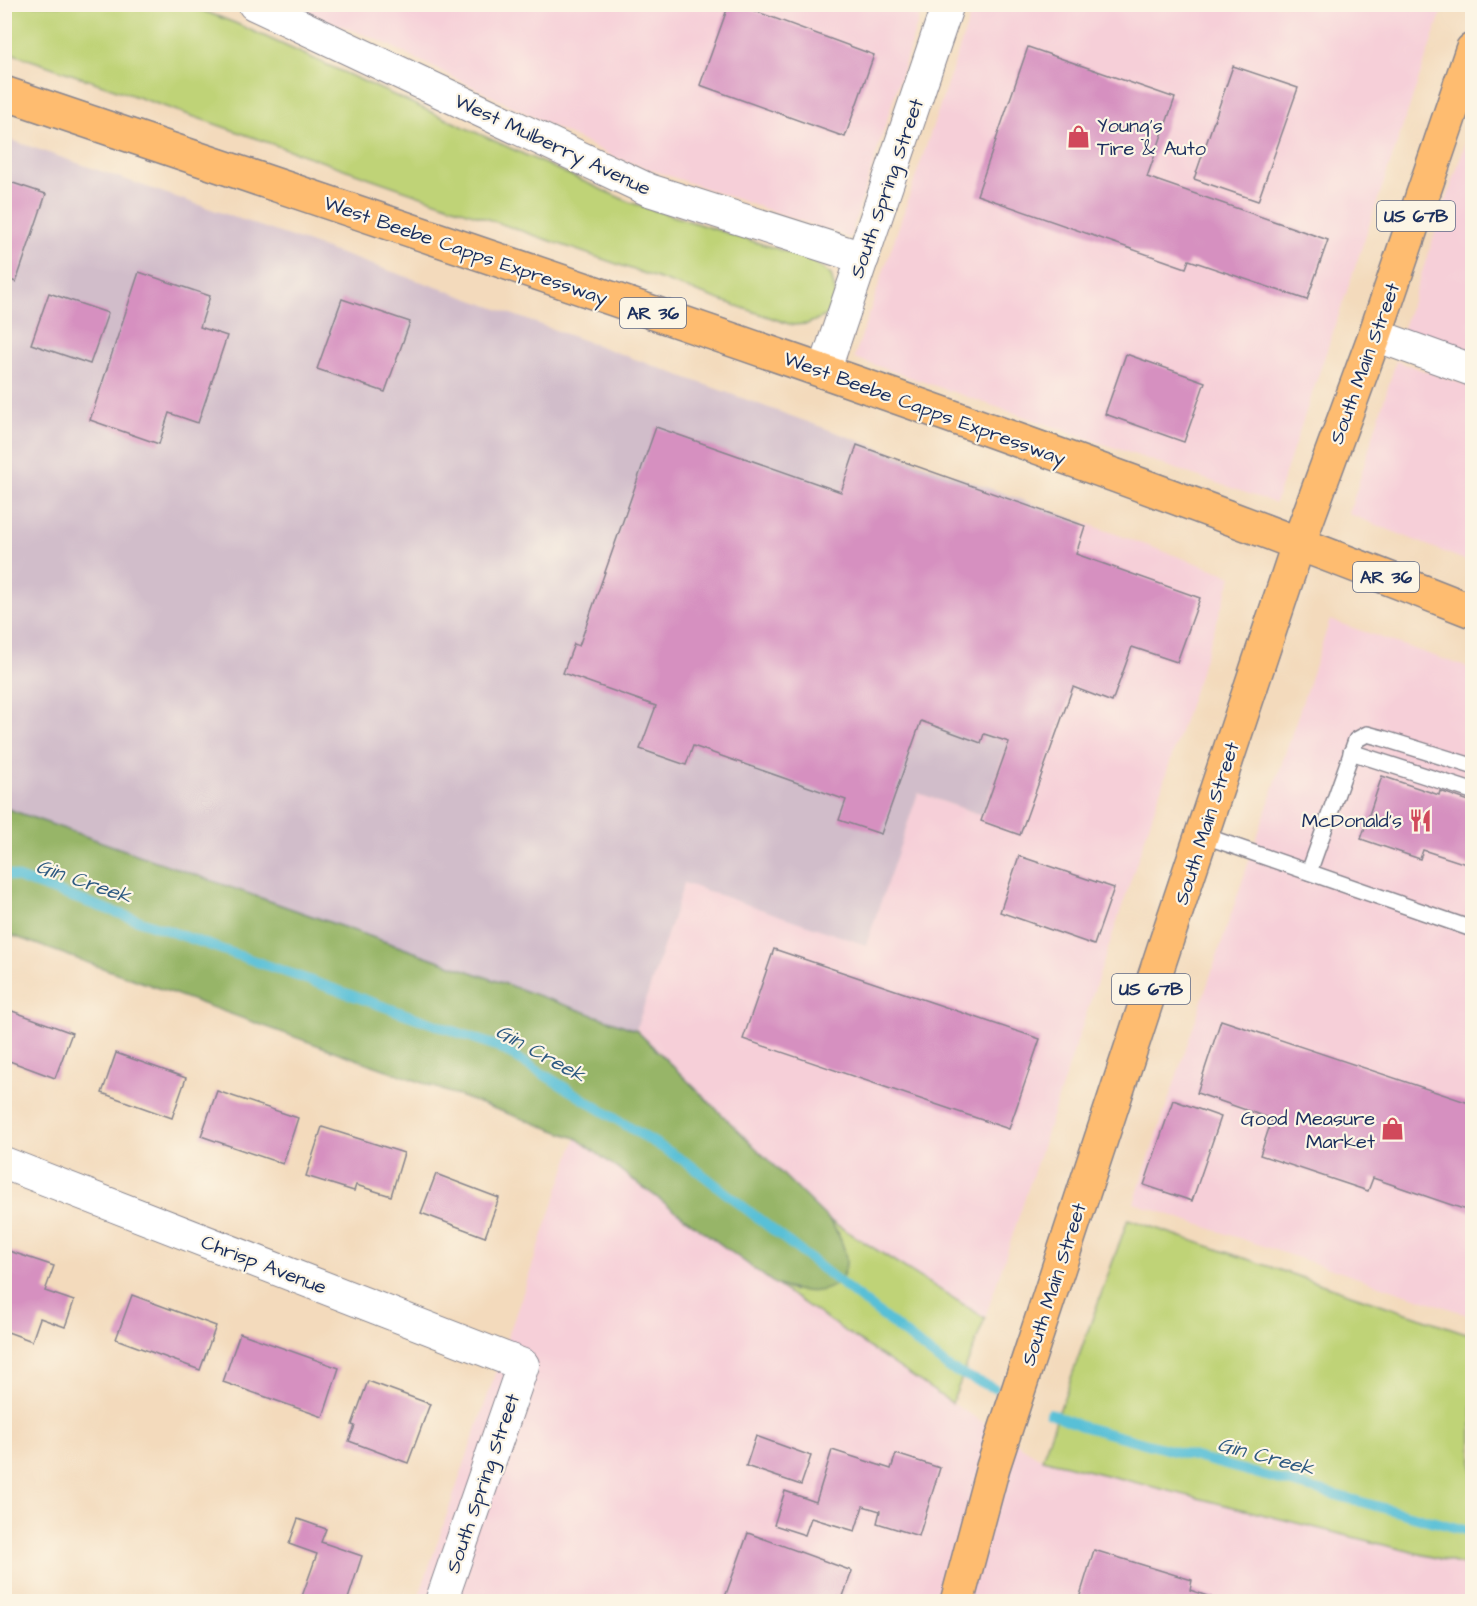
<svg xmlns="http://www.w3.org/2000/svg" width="1477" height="1606" viewBox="0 0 1477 1606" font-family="'Architects Daughter',sans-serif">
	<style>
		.built { fill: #f6cfd8 }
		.industrial { fill: #d1bdca }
		.green { fill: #bfd377; stroke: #6d816a; stroke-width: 1.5 }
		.forest { fill: #97b568; stroke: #597263; stroke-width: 1.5 }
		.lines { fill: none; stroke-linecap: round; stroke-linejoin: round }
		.stream { stroke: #59c0d7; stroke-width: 10 }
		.building { fill: #d690c0 }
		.lane-casing { stroke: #87848d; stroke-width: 18 }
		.street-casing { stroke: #87848d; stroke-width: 34 }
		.primary-casing { stroke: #87848d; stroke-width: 36 }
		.lane { stroke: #fff; stroke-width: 15 }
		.street { stroke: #fff; stroke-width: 32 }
		.primary { stroke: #febc70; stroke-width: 33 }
		.labels { text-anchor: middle; stroke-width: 4.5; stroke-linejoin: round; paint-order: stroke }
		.shield { fill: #fcf5e5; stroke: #5e6a86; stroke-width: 1.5 }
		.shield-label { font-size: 18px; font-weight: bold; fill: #1b2f5e }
		.poi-label { font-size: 20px; fill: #1b2f5e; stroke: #fcf5e5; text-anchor: end }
		.street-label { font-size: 20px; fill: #1b2f5e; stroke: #fcf5e5 }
		.water-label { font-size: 21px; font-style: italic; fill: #2e5a82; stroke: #fcf5e5 }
	</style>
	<rect width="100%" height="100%" fill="#fcf5e5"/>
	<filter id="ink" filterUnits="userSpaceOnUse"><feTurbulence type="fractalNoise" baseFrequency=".0167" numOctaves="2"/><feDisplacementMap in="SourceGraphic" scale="12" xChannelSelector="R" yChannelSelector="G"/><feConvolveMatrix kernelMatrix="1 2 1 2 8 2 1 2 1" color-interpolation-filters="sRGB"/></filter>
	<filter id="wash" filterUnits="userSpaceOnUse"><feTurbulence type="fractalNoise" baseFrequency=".008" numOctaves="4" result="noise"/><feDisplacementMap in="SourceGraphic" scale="24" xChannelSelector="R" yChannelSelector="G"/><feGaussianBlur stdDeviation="1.35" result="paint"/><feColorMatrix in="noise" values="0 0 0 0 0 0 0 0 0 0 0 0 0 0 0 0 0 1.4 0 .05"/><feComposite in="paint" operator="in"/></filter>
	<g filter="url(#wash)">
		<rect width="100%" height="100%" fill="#f3dabc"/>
		<!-- built -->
		<g class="built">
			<path d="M287 5H923L850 238 614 157 378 40Z"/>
			<path d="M974 5H1444L1275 503 854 358Z"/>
			<path d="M1472 124V358L1401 334Z"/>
			<path d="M1396 361 1472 387V563L1349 514Z"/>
			<path d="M1085 523 1232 576 985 1318 829 1220 636 1030 684 882 866 944 918 793 982 815Z"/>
			<path d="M1330 620 1472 669V1316L1134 1203Z"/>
			<path d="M576 1138 775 1284 952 1403 1042 1459 1472 1567V1602H417Z"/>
		</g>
		<!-- industrial -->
		<path class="industrial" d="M5 138 445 290 1085 523 982 815 918 793 866 945 684 883 636 1030 5 808Z"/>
		<!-- green -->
		<g class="green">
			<path d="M5 5H188L235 23 629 202 809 259 831 275 836 295 826 316 807 324 792 325 5 51Z"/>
			<path d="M1128 1219 1472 1335V1567L1042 1459Z"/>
			<path d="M829 1220 985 1318 952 1403 775 1284 793 1291 839 1234Z"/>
		</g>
		<!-- forest -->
		<path class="forest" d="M5 808 636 1030 829 1220C869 1275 833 1307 775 1284L576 1138 5 933Z"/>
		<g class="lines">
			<!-- stream -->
			<g class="stream">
				<path d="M4 873 499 1047 689 1164 950 1369 994 1388"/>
				<path d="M1050 1413 1081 1426 1472 1532"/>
			</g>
		</g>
		<g id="blocks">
			<!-- building -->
			<g class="building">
				<path d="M729 4H736L874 55 845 137 700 85Z"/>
				<path d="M1028 47 1175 98 1147 177 1328 240 1307 300 1189 260 1186 268 977 195Z"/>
				<path d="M1233 66 1298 88 1258 201 1194 179Z"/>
				<path d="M4 180 46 194 16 282 4 278Z"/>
				<path d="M139 272 210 296 200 327 227 336 198 423 169 413 159 444 90 420Z"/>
				<path d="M49 293 108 313 90 364 31 344Z"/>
				<path d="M342 299 410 322 385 392 317 369Z"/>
				<path d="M1126 354 1205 382 1184 442 1105 414Z"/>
				<path d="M656 427 841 492 857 445 1085 526 1076 554 1200 598 1177 662 1132 647 1112 702 1073 687 1020 835 981 821 1009 742 984 734 981 743 921 721 881 834 839 820 846 800 693 746 686 765 640 749 656 706 563 673 574 644 579 646Z"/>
				<path d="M1382 776 1439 795 1440 791 1472 802V866L1423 850 1420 859 1361 839Z"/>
				<path d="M1019 856 1114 888 1094 945 1000 912Z"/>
				<path d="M774 949 1040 1039 1009 1129 743 1039Z"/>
				<path d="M4 1008 72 1033 55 1078 4 1059Z"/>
				<path d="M1221 1020 1472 1104V1212L1373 1178 1368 1191 1260 1155 1272 1119 1197 1093Z"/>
				<path d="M116 1053 186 1078 172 1118 102 1093Z"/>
				<path d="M217 1091 298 1118 283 1164 201 1136Z"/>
				<path d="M1173 1100 1221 1117 1192 1201 1144 1185Z"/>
				<path d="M322 1127 404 1153 391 1196 356 1185 354 1191 306 1176Z"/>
				<path d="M436 1174 499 1198 485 1237 421 1213Z"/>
				<path d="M6 1250 54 1266 45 1291 74 1301 65 1327 40 1318 32 1341 5 1331Z"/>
				<path d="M132 1295 216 1326 200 1370 116 1339Z"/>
				<path d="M240 1333 339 1368 323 1417 223 1382Z"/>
				<path d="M368 1381 430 1404 408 1463 349 1441 355 1426 352 1425Z"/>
				<path d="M756 1436 811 1456 801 1485 746 1466Z"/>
				<path d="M832 1450 891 1469 896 1454 940 1468 919 1536 877 1523 880 1511 863 1506 855 1531 811 1518 805 1535 774 1525 785 1491 816 1502Z"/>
				<path d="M298 1519 326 1529 321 1542 362 1556 347 1602H300L317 1554 289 1544Z"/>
				<path d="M748 1533 852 1571 841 1602H737L725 1597Z"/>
				<path d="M1094 1550 1192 1580 1190 1590 1224 1602H1078Z"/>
			</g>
		</g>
	</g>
	<g filter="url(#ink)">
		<use href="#blocks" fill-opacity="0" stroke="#87848d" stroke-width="1.5"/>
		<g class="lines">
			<defs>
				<g id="lane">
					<path d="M1351 752 1472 791"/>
					<path d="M1202 835 1472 929"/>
					<path d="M1309 872 1356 740 1367 734 1382 738 1472 766"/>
				</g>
				<g id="street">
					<path d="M254 4 649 190 863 258"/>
					<path d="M1375 335 1472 370"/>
					<path d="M824 372 948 4"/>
					<path d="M4 1163 523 1365 441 1602"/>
				</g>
				<g id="primary">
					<path d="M4 93C496 260 990 420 1472 611"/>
					<path d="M957 1602 993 1467 1165 945 1299 542 1375 335 1472 50"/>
				</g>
			</defs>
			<!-- lane casing -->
			<use href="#lane" class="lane-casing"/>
			<!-- street casing -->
			<use href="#street" class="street-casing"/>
			<!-- primary casing -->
			<use href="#primary" class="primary-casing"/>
			<!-- lane -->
			<use href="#lane" class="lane"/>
			<!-- street -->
			<use href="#street" class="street"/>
			<!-- primary -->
			<use href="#primary" class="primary"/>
		</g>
	</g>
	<!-- icons -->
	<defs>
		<symbol id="shop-bare" viewBox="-9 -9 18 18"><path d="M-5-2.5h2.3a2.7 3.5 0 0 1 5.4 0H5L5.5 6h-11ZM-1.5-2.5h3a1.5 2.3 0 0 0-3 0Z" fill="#d1495b" stroke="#fcf5e5" stroke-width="2.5" paint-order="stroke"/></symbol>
		<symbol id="restaurant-bare" viewBox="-9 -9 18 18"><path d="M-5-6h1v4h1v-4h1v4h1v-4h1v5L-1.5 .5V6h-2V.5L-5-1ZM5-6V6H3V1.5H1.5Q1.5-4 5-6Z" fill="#d1495b" stroke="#fcf5e5" stroke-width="2.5" paint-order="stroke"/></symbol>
	</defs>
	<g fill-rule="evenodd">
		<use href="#shop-bare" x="1062" y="120" width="33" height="33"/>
		<use href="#restaurant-bare" x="1404" y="804" width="33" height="33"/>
		<use href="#shop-bare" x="1376" y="1112" width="33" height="33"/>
	</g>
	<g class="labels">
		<!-- shield labels -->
		<g class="shield">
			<rect x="1377" y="201" width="78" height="30" rx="4.5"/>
			<rect x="620" y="298" width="66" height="30" rx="4.5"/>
			<rect x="1353" y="562" width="66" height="30" rx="4.5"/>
			<rect x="1112" y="974" width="78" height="30" rx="4.5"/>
		</g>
		<g class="shield-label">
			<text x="1416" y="222">US 67B</text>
			<text x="653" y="319">AR 36</text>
			<text x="1386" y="583">AR 36</text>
			<text x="1151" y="995">US 67B</text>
		</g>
		<!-- poi labels -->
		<g class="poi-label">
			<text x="1097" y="132" text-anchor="start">Young's<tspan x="1097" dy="23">Tire &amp; Auto</tspan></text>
			<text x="1402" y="827">McDonald's</text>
			<text x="1375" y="1125">Good Measure<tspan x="1375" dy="23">Market</tspan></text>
		</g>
		<!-- street labels -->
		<g class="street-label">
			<text transform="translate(553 144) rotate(25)" y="7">West Mulberry Avenue</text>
			<text transform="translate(886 188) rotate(-71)" y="7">South Spring Street</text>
			<text transform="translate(466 250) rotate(19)" y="7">West Beebe Capps Expressway</text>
			<text transform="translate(1364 363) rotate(-70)" y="7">South Main Street</text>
			<text transform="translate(925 408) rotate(20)" y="7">West Beebe Capps Expressway</text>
			<text transform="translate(1206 823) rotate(-72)" y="7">South Main Street</text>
			<text transform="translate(264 1264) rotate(21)" y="7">Chrisp Avenue</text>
			<text transform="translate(1053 1284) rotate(-72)" y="7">South Main Street</text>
			<text transform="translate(482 1483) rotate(-71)" y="7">South Spring Street</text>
		</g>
		<!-- water labels -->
		<g class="water-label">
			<text transform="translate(84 881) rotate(19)" y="7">Gin Creek</text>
			<text transform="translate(541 1053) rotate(29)" y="7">Gin Creek</text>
			<text transform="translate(1266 1456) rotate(15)" y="7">Gin Creek</text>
		</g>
	</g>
	<!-- margin -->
	<rect width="1477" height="1606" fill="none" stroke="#fcf5e5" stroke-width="24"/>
</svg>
